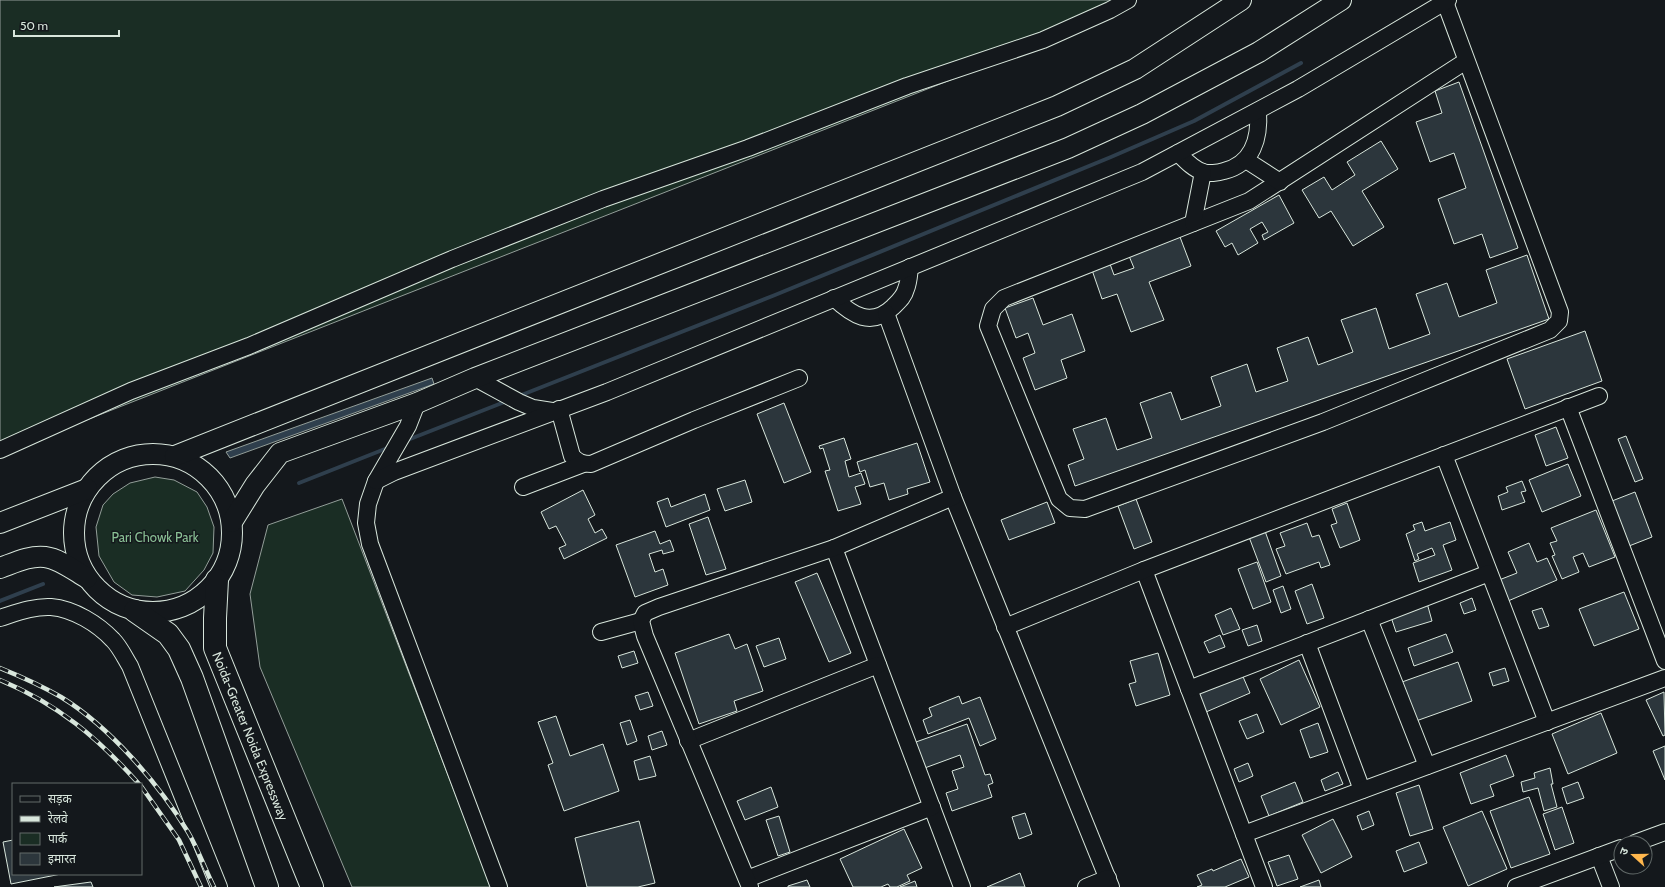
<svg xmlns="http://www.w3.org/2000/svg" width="1665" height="887" viewBox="0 0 1665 887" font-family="Cabin,'Noto Sans Devanagari',sans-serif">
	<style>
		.green { fill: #1a2d24; stroke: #939e99 }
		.water { fill: #2f3f4d; stroke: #939e99 }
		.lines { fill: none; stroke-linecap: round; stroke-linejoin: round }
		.stream { stroke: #2f3f4d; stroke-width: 4 }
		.building { fill: #2c363c; stroke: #d8e6dc }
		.minor-casing { stroke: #d8e6dc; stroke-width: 18 }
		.major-casing { stroke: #d8e6dc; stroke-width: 22 }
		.highway-casing { stroke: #d8e6dc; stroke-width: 24 }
		.minor { stroke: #14181c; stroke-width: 16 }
		.major { stroke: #14181c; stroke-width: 20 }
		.highway { stroke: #14181c; stroke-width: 22 }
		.rail-casing { stroke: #d8e6dc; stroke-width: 4.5 }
		.rail { stroke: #14181c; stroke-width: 3; stroke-dasharray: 9; stroke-linecap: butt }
		.labels { text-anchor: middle; stroke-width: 3; stroke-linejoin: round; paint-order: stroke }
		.park-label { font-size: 13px; fill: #8ac095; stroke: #14181c }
		.street-label { font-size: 13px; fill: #d8e6dc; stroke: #14181c }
	</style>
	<rect width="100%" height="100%" fill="#14181c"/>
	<!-- green -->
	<g class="green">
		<path d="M0 0H1118L1062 36 0 454Z"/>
		<path d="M155 477 174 480 197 492 207 507 214 527 213 553 204 570 185 591 157 597 132 595 114 582 99 556 96 527 103 505 113 494 130 483Z"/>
		<path d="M342 499 491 887H352L260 667 250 594 268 525Z"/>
	</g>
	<!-- water -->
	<path class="water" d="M432 378 434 384 230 458 226 452Z"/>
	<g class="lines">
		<!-- stream -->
		<g class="stream">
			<path d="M519 396 775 295 1111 157 1194 121 1301 63"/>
			<path d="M405 441 507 401"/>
			<path d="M299 483 390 447"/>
			<path d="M0 601 43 584"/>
		</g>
	</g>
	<!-- building -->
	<g class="building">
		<path d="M1459 82 1518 248 1490 258 1482 234 1454 244 1438 199 1466 188 1454 153 1430 162 1416 122 1442 113 1435 91Z"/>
		<path d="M1381 141 1398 169 1362 191 1384 227 1353 246 1331 211 1319 218 1302 190 1324 177 1332 190 1355 175 1347 162Z"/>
		<path d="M1279 195 1294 223 1264 240 1262 235 1268 232 1262 222 1250 229 1258 243 1238 255 1232 243 1225 247 1216 231Z"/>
		<path d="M1180 237 1191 266 1149 282 1164 320 1131 332 1117 294 1102 299 1092 270 1110 264 1114 275 1134 268 1129 256Z"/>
		<path d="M1527 255 1549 319 1075 486 1068 465 1084 459 1073 429 1106 418 1117 450 1152 438 1140 403 1171 392 1181 420 1221 406 1211 377 1247 364 1256 392 1288 381 1277 348 1308 337 1318 365 1353 352 1341 320 1376 308 1389 349 1430 334 1416 294 1447 283 1459 317 1497 303 1486 270Z"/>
		<path d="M1033 298 1043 325 1072 314 1085 351 1061 360 1067 378 1035 390 1023 358 1035 353 1028 333 1016 338 1005 308Z"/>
		<path d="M1585 331 1602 381 1525 409 1507 359Z"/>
		<path d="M784 403 811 472 784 483 757 414Z"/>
		<path d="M1556 427 1568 458 1546 466 1535 435Z"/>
		<path d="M1626 436 1643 479 1635 482 1618 439Z"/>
		<path d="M844 438 851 459 845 461 849 477 861 473 865 484 855 487 861 504 838 511 825 471 830 470 823 448 820 449 819 446Z"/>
		<path d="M917 443 930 482 907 489 908 494 889 500 884 483 870 487 865 470 860 472 857 462Z"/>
		<path d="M1568 464 1581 496 1542 512 1529 480Z"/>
		<path d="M745 480 752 502 725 511 717 489Z"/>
		<path d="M1522 481 1526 491 1521 492 1525 502 1502 510 1498 496 1508 492 1506 487Z"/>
		<path d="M583 490 595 515 588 519 595 533 602 529 607 538 564 559 559 548 566 545 556 526 549 529 541 512Z"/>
		<path d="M1635 492 1652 537 1629 546 1612 501Z"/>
		<path d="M705 494 710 510 666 527 657 502 668 498 671 507Z"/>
		<path d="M1136 499 1152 542 1134 549 1118 506Z"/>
		<path d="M1047 502 1055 523 1009 540 1001 520Z"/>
		<path d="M1347 503 1360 540 1340 548 1331 525 1337 523 1332 509Z"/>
		<path d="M1596 510 1615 557 1589 567 1583 553 1573 557 1579 572 1562 579 1552 556 1555 555 1550 543 1557 541 1551 528Z"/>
		<path d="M708 517 726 569 706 575 689 524Z"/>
		<path d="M1422 522 1425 531 1450 522 1456 540 1443 545 1452 570 1419 582 1413 563 1435 555 1432 548 1417 554 1419 559 1415 561 1406 534 1415 530 1413 525Z"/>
		<path d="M1307 523 1312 537 1319 535 1330 565 1321 568 1319 562 1286 574 1276 549 1285 546 1280 533Z"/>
		<path d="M655 531 660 544 670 540 674 551 663 554 662 550 649 554 655 572 663 569 668 585 635 597 616 545Z"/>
		<path d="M1265 531 1281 576 1266 582 1249 537Z"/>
		<path d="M1529 543 1537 562 1547 558 1557 580 1508 601 1499 580 1517 573 1508 552Z"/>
		<path d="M1257 562 1271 602 1253 609 1238 569Z"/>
		<path d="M817 573 851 653 829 662 795 582Z"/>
		<path d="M1312 584 1324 618 1307 624 1295 591Z"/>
		<path d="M1283 586 1291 609 1281 613 1273 590Z"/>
		<path d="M1624 592 1639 629 1594 646 1579 609Z"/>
		<path d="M1472 598 1476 610 1464 614 1460 603Z"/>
		<path d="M1427 603 1432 621 1396 632 1390 614Z"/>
		<path d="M1231 608 1240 629 1223 635 1215 615Z"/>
		<path d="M1542 608 1549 626 1539 629 1532 611Z"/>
		<path d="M1257 625 1262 641 1248 646 1242 630Z"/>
		<path d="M729 634 735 649 747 644 763 691 734 701 737 711 699 724 675 653Z"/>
		<path d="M1446 634 1453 652 1414 666 1408 648Z"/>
		<path d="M1220 635 1225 647 1209 653 1204 642Z"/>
		<path d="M779 638 786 659 764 667 756 646Z"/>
		<path d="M634 651 638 663 622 668 618 656Z"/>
		<path d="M1158 653 1170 695 1136 706 1129 684 1136 682 1130 661Z"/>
		<path d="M1299 660 1320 707 1281 725 1260 679Z"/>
		<path d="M1458 662 1472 701 1416 721 1402 682Z"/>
		<path d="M1505 668 1509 681 1493 686 1489 673Z"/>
		<path d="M1241 672 1250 693 1206 712 1197 691Z"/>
		<path d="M648 692 653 706 640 710 635 696Z"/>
		<path d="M1664 692 1665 735 1663 736 1646 700Z"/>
		<path d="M959 696 962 704 980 697 996 739 980 746 969 718 928 734 923 720 932 716 929 708Z"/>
		<path d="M1601 713 1617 753 1568 774 1552 734Z"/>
		<path d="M1257 714 1264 732 1247 739 1239 721Z"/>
		<path d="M556 716 570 756 603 744 619 791 564 811 548 765 553 763 538 722Z"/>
		<path d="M630 720 637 741 627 745 620 723Z"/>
		<path d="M1318 723 1328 752 1310 758 1300 730Z"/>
		<path d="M967 724 985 775 990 774 993 783 988 785 992 797 952 811 946 793 958 789 952 771 964 767 960 755 922 769 913 743Z"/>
		<path d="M662 731 667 745 652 750 648 736Z"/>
		<path d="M1665 746V780L1653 751Z"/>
		<path d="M1506 755 1514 776 1490 785 1494 796 1471 804 1460 773Z"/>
		<path d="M650 756 656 776 639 780 634 761Z"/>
		<path d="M1248 763 1253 776 1239 782 1234 769Z"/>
		<path d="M1550 768 1553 784H1551L1557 807 1544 811 1538 788 1523 792 1521 782 1535 778 1534 773Z"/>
		<path d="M1338 772 1343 784 1325 791 1321 780Z"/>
		<path d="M1295 782 1303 802 1269 816 1261 796Z"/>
		<path d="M1578 782 1584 798 1567 804 1562 788Z"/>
		<path d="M1419 785 1433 829 1410 836 1396 793Z"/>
		<path d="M771 787 778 807 745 820 737 801Z"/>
		<path d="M1529 797 1550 854 1511 868 1490 811Z"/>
		<path d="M1562 807 1574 843 1555 850 1543 814Z"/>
		<path d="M1369 811 1374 825 1362 830 1357 816Z"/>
		<path d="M1482 811 1507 869 1468 886 1443 827Z"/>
		<path d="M1025 813 1032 834 1019 839 1012 817Z"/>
		<path d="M779 816 790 852 778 856 766 820Z"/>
		<path d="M1333 819 1352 857 1321 873 1302 835Z"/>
		<path d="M639 821 655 883 638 887H587L575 838Z"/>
		<path d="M904 829 922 868 907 875 910 881 897 887H890L888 884 881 887H853L840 859Z"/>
		<path d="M13 840V874H61L11 884 3 842Z"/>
		<path d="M1419 842 1427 863 1404 872 1396 851Z"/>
		<path d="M1289 855 1298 879 1277 886 1268 862Z"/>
		<path d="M1241 859 1249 877 1225 887H1197L1202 885 1197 875 1212 869 1213 871Z"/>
		<path d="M1020 873 1025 887H987Z"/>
		<path d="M807 880 810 887H788V886Z"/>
		<path d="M1319 880 1321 887H1300Z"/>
		<path d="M915 881 917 887H900Z"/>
		<path d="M91 882 93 887H54Z"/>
	</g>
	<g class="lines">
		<defs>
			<g id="minor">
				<path d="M1445 2 1560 312 1559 321 1550 330 1323 422 1085 509 1070 508 1059 499 988 326 993 309 1004 298 1249 201 1466 61"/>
				<path d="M1178 153C1185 160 1193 169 1203 172 1208 174 1218 173 1224 171 1253 164 1260 138 1258 111"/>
				<path d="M1246 160 1280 182"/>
				<path d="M1193 223 1203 172"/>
				<path d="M834 298C852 315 871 328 893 307 899 301 904 297 906 289 909 282 909 275 910 267"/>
				<path d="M886 313 953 497 1111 887"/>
				<path d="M475 378 519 402 533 408 552 411"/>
				<path d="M417 403 408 426 376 481 368 504 366 523 370 544 499 887"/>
				<path d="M1568 407 1665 661"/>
				<path d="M559 409 572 456C578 462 582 464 591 464L694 420 799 378"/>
				<path d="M0 450 131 391 249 346 452 259 603 199 748 148 907 86 1043 40 1110 10 1128 0"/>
				<path d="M1444 455 1547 722"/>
				<path d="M376 481 394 472 607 392 1142 172 1298 89 1448 0"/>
				<path d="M523 487 583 464"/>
				<path d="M834 548 962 887"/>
				<path d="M1144 570 1264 887"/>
				<path d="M0 618C16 613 34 606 51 607 74 609 98 624 113 640 120 647 125 658 130 666L219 887"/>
				<path d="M1369 619 1427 766"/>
				<path d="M1005 627 1144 570 1599 396"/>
				<path d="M601 632 641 621"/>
				<path d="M1307 643 1362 790"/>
				<path d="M1189 689 1489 573"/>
				<path d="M688 741 878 665"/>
				<path d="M1244 834 1665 678"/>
				<path d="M1635 843 1665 832"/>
				<path d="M1599 856 1611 887"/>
				<path d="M747 879 932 807"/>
				<path d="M750 887 645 636 641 621 645 613 659 607 834 548 953 497"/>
				<path d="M1086 887 1108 878"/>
				<path d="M1516 887 1621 848"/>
			</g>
			<g id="major">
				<circle cx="153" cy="533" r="79"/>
				<path d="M175 456 1057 106 1135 69 1241 0"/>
				<path d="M232 522 255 485 280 453 417 403 475 378 1068 148 1142 114 1259 52 1341 0"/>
				<path d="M0 523 87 489"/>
				<path d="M0 568C14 563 30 555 45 557 60 559 75 571 87 578"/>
			</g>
			<g id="highway">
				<path id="s1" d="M217 580 215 618V648L312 887"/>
				<path d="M135 611 168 634 179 649 192 678 267 887"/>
			</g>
		</defs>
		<!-- minor casing -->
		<use href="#minor" class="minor-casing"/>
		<!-- major casing -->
		<use href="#major" class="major-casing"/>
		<!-- highway casing -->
		<use href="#highway" class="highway-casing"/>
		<!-- minor -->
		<use href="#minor" class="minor"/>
		<!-- major -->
		<use href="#major" class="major"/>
		<!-- highway -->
		<use href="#highway" class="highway"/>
		<defs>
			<g id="rail">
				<path d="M0 668C20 676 42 686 61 697 110 727 158 783 188 832 198 849 205 869 214 887"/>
				<path d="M0 680C58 704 98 738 139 784"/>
				<path d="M141 786 179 840 201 887"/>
			</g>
		</defs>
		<!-- rail casing -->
		<use href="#rail" class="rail-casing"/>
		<!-- rail -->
		<use href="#rail" class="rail"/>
	</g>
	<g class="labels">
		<!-- park labels -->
		<g class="park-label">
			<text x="155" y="542">Pari Chowk Park</text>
		</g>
		<!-- street labels -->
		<g class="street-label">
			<text dy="5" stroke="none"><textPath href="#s1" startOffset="163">Noida-Greater Noida Expressway</textPath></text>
		</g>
	</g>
	<!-- legend -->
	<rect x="12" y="783" width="130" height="92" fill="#14181c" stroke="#626a69"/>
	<rect x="20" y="796" width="20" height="6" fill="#14181c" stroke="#626a69"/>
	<text x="48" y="803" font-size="12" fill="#d8e6dc">सड़क</text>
	<rect x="20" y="816" width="20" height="6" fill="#d8e6dc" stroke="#626a69"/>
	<text x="48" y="823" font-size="12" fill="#d8e6dc">रेलवे</text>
	<rect x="20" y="833" width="20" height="12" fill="#1a2d24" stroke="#626a69"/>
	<text x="48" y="843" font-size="12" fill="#d8e6dc">पार्क</text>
	<rect x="20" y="853" width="20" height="12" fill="#2c363c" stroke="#626a69"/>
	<text x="48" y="863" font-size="12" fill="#d8e6dc">इमारत</text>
	<!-- north arrow -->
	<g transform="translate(1633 855) rotate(291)"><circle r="19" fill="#14181c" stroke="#626a69"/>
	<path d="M0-3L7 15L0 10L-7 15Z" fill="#ffb74d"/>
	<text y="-6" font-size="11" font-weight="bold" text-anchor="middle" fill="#d8e6dc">उ</text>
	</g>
	<!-- scale -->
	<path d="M14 30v6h105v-6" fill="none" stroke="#d8e6dc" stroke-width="2"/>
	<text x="20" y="30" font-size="12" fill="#d8e6dc" stroke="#14181c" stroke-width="3" paint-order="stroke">50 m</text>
</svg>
